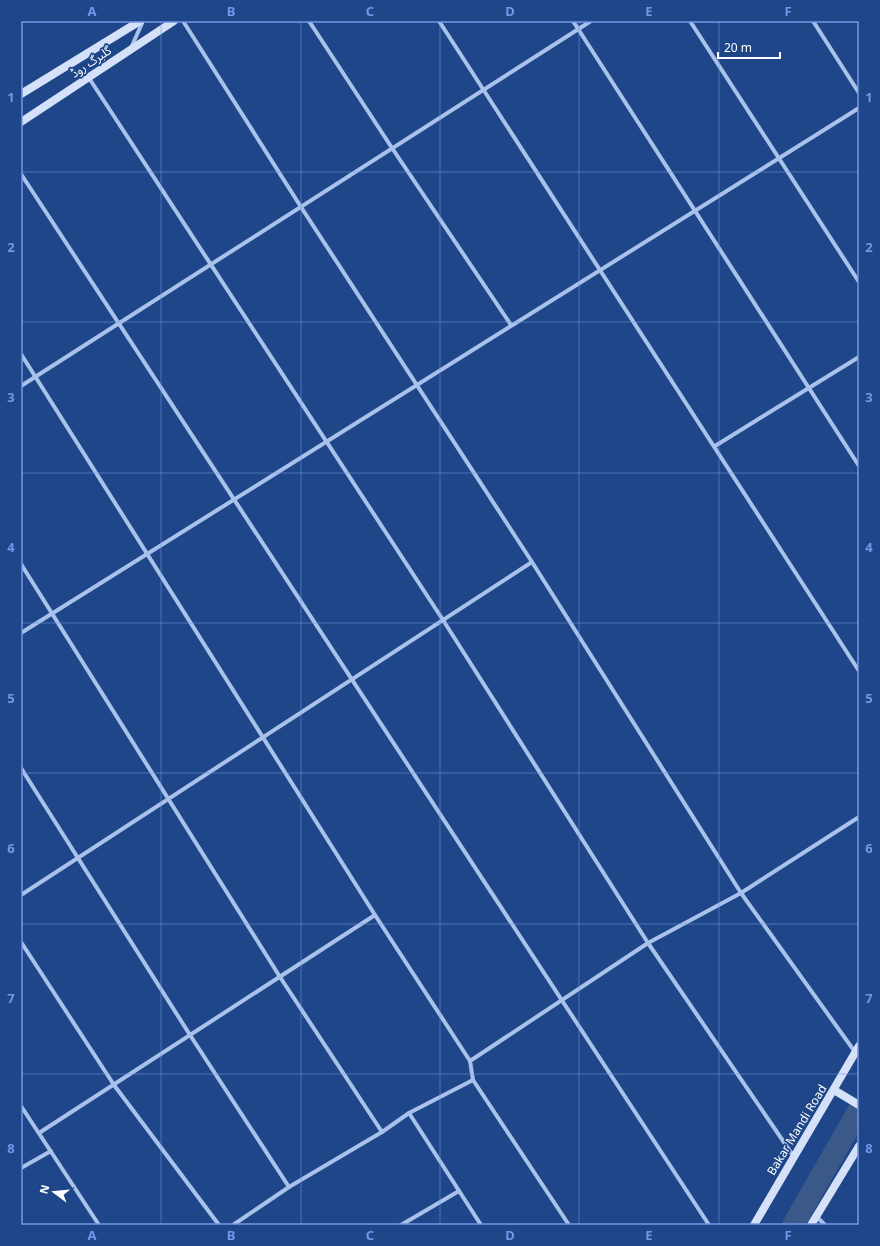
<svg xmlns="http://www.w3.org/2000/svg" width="880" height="1246" viewBox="0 0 880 1246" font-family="'Noto Sans','Noto Sans Arabic',sans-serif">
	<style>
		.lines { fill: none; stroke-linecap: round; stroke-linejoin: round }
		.canal { stroke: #3a5888; stroke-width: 22 }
		.street { stroke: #a8c2eb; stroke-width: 4 }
		.secondary { stroke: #d4e1f8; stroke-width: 8 }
		.grid { fill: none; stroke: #7795e8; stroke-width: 1; stroke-opacity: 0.55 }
		.labels { text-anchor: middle; stroke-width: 3.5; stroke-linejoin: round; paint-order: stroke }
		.street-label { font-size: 12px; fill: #fff; stroke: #1e4688 }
		.neatline { fill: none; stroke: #7795e8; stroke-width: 1.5 }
		.grid-label { font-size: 13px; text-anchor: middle; font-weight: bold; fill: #7795e8 }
	</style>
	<rect width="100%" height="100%" fill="#1e4688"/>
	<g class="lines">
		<!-- canal -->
		<path class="canal" d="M793 1225 859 1110"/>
		<!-- street -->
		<g class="street">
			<path d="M183 21 301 207 532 562 741 893 855 1052"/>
			<path d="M309 21 392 148 511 325"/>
			<path d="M439 21 859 671"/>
			<path d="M573 21 859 466"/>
			<path d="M690 21 859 282"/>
			<path d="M813 21 859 93"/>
			<path d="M131 48 143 21"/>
			<path d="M89 78 443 620 648 943 794 1157"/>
			<path d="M21 174 709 1225"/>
			<path d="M21 354 375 915 470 1061 473 1080 569 1225"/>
			<path d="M21 386 591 21"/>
			<path d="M715 446 859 357"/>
			<path d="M21 564 280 977 382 1132"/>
			<path d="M21 633 859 108"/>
			<path d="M21 768 190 1035 289 1187"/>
			<path d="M21 895 532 562"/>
			<path d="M21 942 114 1085 219 1225"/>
			<path d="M470 1061 648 943 741 893 859 817"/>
			<path d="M21 1106 99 1225"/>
			<path d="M409 1113 481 1225"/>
			<path d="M39 1133 375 915"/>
			<path d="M21 1168 51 1151"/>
			<path d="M816 1216 825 1225"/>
			<path d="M233 1225 289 1187 382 1132 409 1113 473 1080"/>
			<path d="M401 1225 459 1191"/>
		</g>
		<!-- secondary -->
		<g class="secondary">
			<path d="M21 94 140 21"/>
			<path d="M21 122 174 21"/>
			<path d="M834 1090 859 1105"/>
			<path d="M754 1225 859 1046"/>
			<path d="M811 1225 859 1146"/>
		</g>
	</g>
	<!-- grid -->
	<path class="grid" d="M161 21V1225M301 21V1225M440 21V1225M579 21V1225M719 21V1225M21 172H859M21 322H859M21 473H859M21 623H859M21 773H859M21 924H859M21 1074H859"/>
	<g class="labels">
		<!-- street labels -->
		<g class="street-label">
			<text transform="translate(91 62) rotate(-34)" y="4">گلبرگ روڈ</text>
			<text transform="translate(797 1130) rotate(-59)" y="4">Bakar Mandi Road</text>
		</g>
	</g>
	<!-- border -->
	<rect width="880" height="1246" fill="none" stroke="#1e4688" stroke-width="44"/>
	<!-- north arrow -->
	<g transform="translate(54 1192) rotate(286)" stroke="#1e4688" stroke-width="3" paint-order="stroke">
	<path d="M0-3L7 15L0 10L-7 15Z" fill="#ffffff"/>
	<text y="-6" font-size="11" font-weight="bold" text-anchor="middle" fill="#ffffff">N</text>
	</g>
	<!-- scale -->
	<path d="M718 52v6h62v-6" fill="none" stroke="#ffffff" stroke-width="2"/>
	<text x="724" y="52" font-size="12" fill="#ffffff" stroke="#1e4688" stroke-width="3" paint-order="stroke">20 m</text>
	<rect x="22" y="22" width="836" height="1202" class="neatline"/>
	<g class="grid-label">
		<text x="92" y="16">A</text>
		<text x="231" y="16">B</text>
		<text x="370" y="16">C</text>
		<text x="510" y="16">D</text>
		<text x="649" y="16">E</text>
		<text x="788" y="16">F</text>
		<text x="11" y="102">1</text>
		<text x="869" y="102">1</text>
		<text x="11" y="252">2</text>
		<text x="869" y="252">2</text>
		<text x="11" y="402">3</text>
		<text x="869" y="402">3</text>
		<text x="11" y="552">4</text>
		<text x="869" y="552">4</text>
		<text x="11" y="703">5</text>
		<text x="869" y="703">5</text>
		<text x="11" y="853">6</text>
		<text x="869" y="853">6</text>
		<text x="11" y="1003">7</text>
		<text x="869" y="1003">7</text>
		<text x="11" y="1153">8</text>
		<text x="869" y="1153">8</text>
		<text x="92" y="1240">A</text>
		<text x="231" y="1240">B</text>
		<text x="370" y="1240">C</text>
		<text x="510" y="1240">D</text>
		<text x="649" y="1240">E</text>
		<text x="788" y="1240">F</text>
	</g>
</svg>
